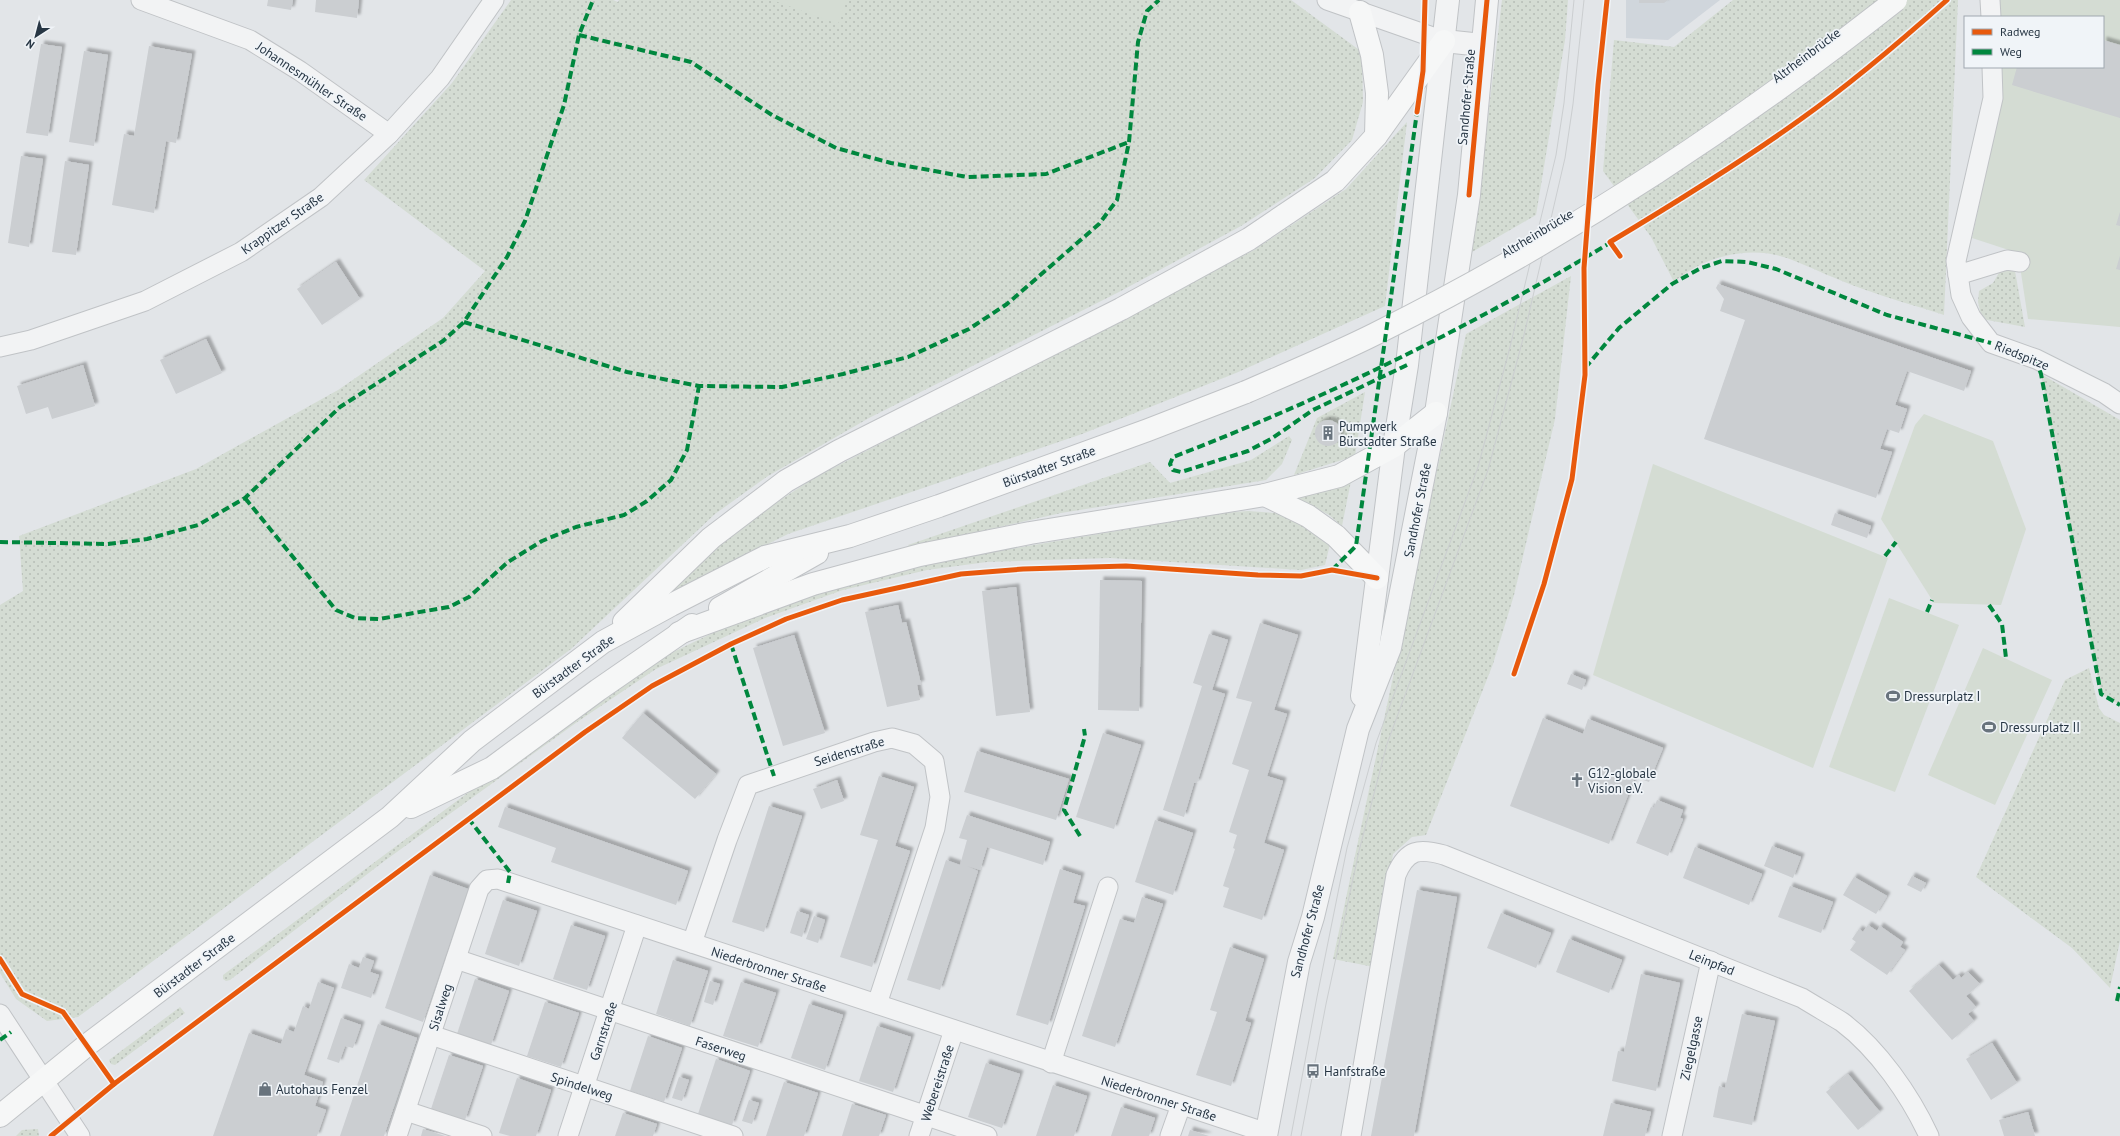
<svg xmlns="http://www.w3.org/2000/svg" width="2120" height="1136" viewBox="0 0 2120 1136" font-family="'PT Sans',sans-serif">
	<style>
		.built { fill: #d0d6dc }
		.grass { fill: url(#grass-dots) }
		.pitch { fill: #d4dcd3 }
		.building { fill: #cbced1; filter: url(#shadow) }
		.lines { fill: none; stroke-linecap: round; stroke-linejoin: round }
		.minor-casing { stroke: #c0c3c6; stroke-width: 21 }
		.tertiary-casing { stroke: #c0c3c6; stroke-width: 24 }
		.secondary-casing { stroke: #c0c3c6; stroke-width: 24 }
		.minor { stroke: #f2f3f4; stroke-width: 19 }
		.tertiary { stroke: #f2f3f4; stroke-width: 22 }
		.secondary { stroke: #f6f7f7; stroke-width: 22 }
		.tram { stroke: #cbced0; stroke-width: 1 }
		.secondary-bridge-casing { stroke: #c0c3c6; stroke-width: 24; stroke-linecap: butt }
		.secondary-bridge { stroke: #f6f7f7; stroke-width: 22 }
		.quiet { stroke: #00873e; stroke-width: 4; stroke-dasharray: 8 4; stroke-linecap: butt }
		.cycleway-casing { stroke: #f0f4f8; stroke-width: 8 }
		.cycleway { stroke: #e8590c; stroke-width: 5 }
		.labels { text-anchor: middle; stroke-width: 3.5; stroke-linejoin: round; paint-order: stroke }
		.street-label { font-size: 13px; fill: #273644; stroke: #f0f4f8 }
		.poi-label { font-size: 13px; fill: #273644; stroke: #f0f4f8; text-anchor: start }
	</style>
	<defs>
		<pattern id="grass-dots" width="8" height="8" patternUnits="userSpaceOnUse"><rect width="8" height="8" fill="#d4dcd3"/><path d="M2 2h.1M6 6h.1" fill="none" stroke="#b6bdb6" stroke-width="1.8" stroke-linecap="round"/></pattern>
		<filter id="shadow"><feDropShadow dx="3.5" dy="-3.5" stdDeviation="1" flood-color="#0004"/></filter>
	</defs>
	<rect width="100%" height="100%" fill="#e2e5e8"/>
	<!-- built -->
	<path class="built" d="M1626 0H1720L1668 40 1626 38Z"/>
	<!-- grass -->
	<g class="grass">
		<path d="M511 0H613L618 2 619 0H1291L1362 52 1363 102 1352 140 1315 178 1241 226 1119 292 869 418 768 476 715 514 571 649 78 1017 47 1021 16 999 0 973V605L23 591 19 536 196 469 338 390 443 318 485 271 364 180 452 83Z"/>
		<path d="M1502 0H1568L1565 40 1536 215 1472 252Z"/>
		<path d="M1733 0H1958L1944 315C1917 306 1890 299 1863 289 1837 280 1813 268 1787 258 1749 245 1704 256 1674 282L1651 237 1603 171 1614 40 1674 47Z"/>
		<path d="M1407 122 1385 306 1236 373 1082 434 788 534 667 594 736 529 814 478 1254 250 1346 189Z"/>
		<path d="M2000 271H2015L2025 327 1982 319 1978 302 1979 291 1993 283Z"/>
		<path d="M1571 276 1555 419 1514 595 1493 664 1426 835 1412 837 1393 854 1374 967 1333 959 1466 334Z"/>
		<path d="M2041 374 2120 420V705L2101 694Z"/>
		<path d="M1365 392 1355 456 1294 475 1317 418Z"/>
		<path d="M1289 436 1292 440 1282 464 1266 480 1061 513 910 547 908 545 1150 462 1170 483 1251 460Z"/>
		<path d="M1351 481 1342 526 1329 515 1296 497Z"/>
		<path d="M1248 511 1275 513 1294 518 1330 544 1325 565 1301 570 1110 558 987 562 927 570 843 590 765 618 656 669 580 720 383 862 230 980 226 981 223 979V975L587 704 629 676 673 652 740 620 804 595 953 556 1016 548 1222 513Z"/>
		<path d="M2089 668 2099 708 2104 715 2120 723V941L2110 988 2072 948 1976 877 2065 680Z"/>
		<path d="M180 1007 185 1013 115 1065 111 1064 109 1060Z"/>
		<path d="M38 1129 39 1136H16L22 1130Z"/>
	</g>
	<!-- pitch -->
	<g class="pitch">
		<path d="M772 0H847L838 24Z"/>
		<path d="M1999 0H2120V327L2028 319 2018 253 1972 238 2003 93 2002 67H2103V17H2000Z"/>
		<path d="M1924 414 1993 441 2026 529 2001 605 1934 603 1881 519 1915 425Z"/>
		<path d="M1653 464 1888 558 1813 768 1593 675Z"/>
		<path d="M1889 598 1959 625 1895 792 1829 767Z"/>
		<path d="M1983 648 2052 680 1995 805 1928 775Z"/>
	</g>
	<!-- building -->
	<g class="building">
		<path d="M268 0H293L291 10 267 6Z"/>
		<path d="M316 0H359L357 18 315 12Z"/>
		<path d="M1639 0H1668L1664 3H1639Z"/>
		<path d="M2103 40 2120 45V118L2012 85 2017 67H2103Z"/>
		<path d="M41 44 62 47 48 136 26 133Z"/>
		<path d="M149 46 192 54 176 143 166 141 154 213 112 205 124 134 134 136Z"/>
		<path d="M84 51 108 55 94 146 69 142Z"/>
		<path d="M21 156 43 159 29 247 8 243Z"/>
		<path d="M65 161 89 165 76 255 52 252Z"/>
		<path d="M2120 212V226L2116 225Z"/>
		<path d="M2120 256V270L2116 269Z"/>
		<path d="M336 262 360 299 322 325 297 289Z"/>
		<path d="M1718 284 1971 371 1964 391 1907 371 1895 405 1907 409 1899 433 1887 429 1880 449 1892 452 1876 498 1704 439 1745 320 1720 311 1724 299 1716 288Z"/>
		<path d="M206 339 222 373 176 394 160 360Z"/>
		<path d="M83 365 95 406 52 419 48 407 26 414 17 386Z"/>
		<circle cx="1328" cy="433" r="13"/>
		<path d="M1835 513 1871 526 1867 538 1831 525Z"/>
		<path d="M1100 580 1142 581 1139 711 1098 710Z"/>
		<path d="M1016 587 1030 712 996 716 982 591Z"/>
		<path d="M898 605 902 623 906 622 917 667 921 684 917 685 920 700 887 707 865 612Z"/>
		<path d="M1260 623 1298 635 1274 710 1287 714 1267 776 1283 781 1264 843 1284 850 1262 920 1223 907 1229 888 1223 886 1235 849 1233 848 1237 835 1229 832 1249 770 1232 764 1252 702 1236 698Z"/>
		<path d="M1209 634 1228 640 1212 690 1225 694 1197 783H1194L1184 817 1163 810 1202 686 1193 683Z"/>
		<path d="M794 635 825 733 783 746 753 648Z"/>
		<path d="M1571 674 1586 680 1582 690 1567 684Z"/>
		<path d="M643 713 716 774 695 799 622 738Z"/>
		<path d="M1543 718 1583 734 1588 719 1663 748 1649 782 1635 777 1609 844 1510 806Z"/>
		<path d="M1103 733 1141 745 1114 829 1076 817Z"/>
		<path d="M977 751 1069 779 1056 820 964 792Z"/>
		<path d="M879 776 914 787 895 846 910 851 872 967 840 957 878 840 860 835Z"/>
		<path d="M837 780 844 801 821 809 813 789Z"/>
		<path d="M1657 800 1683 810 1680 818 1683 819 1668 856 1636 843 1651 807 1654 808Z"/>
		<path d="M769 806 802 816 764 932 732 922Z"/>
		<path d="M505 807 688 871 676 905 551 862 556 848 498 827Z"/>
		<path d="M967 815 1050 842 1043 865 987 847 980 870 967 866 978 871 940 990 907 980 946 860 960 865 967 840 959 838Z"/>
		<path d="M1155 820 1193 833 1173 895 1135 882Z"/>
		<path d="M1772 846 1801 857 1793 878 1764 866Z"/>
		<path d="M1695 847 1762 874 1749 905 1683 878Z"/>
		<path d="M1060 869 1081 876 1073 903 1085 906 1048 1025 1016 1015Z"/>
		<path d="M430 875 468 889 423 1022 385 1008Z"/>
		<path d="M1912 876 1926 883 1921 892 1907 885Z"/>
		<path d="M1854 877 1887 896 1876 914 1843 895Z"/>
		<path d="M1790 886 1833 902 1821 933 1778 917Z"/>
		<path d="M1417 890 1457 897 1414 1136H1371Z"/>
		<path d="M1142 897 1163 904 1115 1047 1082 1036 1120 919 1134 923Z"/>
		<path d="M503 900 537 911 519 966 485 954Z"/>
		<path d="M797 911 809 915 802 937 790 933Z"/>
		<path d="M1501 913 1551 933 1536 968 1487 948Z"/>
		<path d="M814 916 825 920 818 943 806 939Z"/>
		<path d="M571 925 605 936 587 990 553 979Z"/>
		<path d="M1868 925 1877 931 1880 926 1903 942 1900 947 1905 950 1887 975 1850 950 1856 942 1852 939 1859 929 1863 932Z"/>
		<path d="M1569 939 1622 960 1609 993 1556 972Z"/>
		<path d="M1230 947 1264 959 1245 1021 1251 1023 1231 1086 1196 1075 1217 1012 1210 1010Z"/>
		<path d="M363 957 374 961 370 972 379 975 371 998 341 988 349 964 359 968Z"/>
		<path d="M673 960 708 971 690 1026 656 1014Z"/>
		<path d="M1939 965 1953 980 1959 975 1961 978 1968 972 1980 984 1966 996 1976 1007 1968 1014 1974 1021 1952 1040 1909 991Z"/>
		<path d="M1641 974 1680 983 1656 1091 1612 1081 1618 1051 1624 1052Z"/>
		<path d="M475 979 509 991 491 1045 457 1034Z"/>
		<path d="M710 981 720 984 713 1005 704 1002Z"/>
		<path d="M318 982 334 988 304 1075 323 1082 315 1106 326 1110 317 1136H213L249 1033 281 1044 286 1029 294 1032 303 1006 309 1009Z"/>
		<path d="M741 982 776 993 758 1047 723 1036Z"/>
		<path d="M545 1002 579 1013 561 1067 527 1056Z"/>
		<path d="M809 1004 843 1015 825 1070 791 1058Z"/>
		<path d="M1742 1014 1775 1021 1752 1125 1713 1117 1719 1086 1725 1088Z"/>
		<path d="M341 1018 361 1025 353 1048 345 1046 339 1063 327 1059Z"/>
		<path d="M378 1024 417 1038 384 1136H340Z"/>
		<path d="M877 1026 911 1037 893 1092 859 1081Z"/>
		<path d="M648 1036 682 1048 664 1102 630 1091Z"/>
		<path d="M1992 1043 2017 1083 1991 1100 1966 1059Z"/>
		<path d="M449 1055 483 1066 465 1120 431 1109Z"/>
		<path d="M716 1059 750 1071 732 1125 698 1114Z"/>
		<path d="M986 1063 1020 1074 1002 1128 968 1117Z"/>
		<path d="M1848 1074 1880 1112 1858 1130 1826 1092Z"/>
		<path d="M679 1077 689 1080 682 1101 672 1098Z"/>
		<path d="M517 1078 551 1090 536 1136H510L499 1133Z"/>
		<path d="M784 1082 818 1093 804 1136H766Z"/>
		<path d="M1053 1085 1087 1096 1074 1136H1036Z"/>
		<path d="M749 1100 759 1103 752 1124 742 1121Z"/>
		<path d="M1611 1103 1651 1112 1645 1136H1603Z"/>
		<path d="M852 1104 886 1115 879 1136H842Z"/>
		<path d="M1121 1107 1155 1118 1149 1136H1111Z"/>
		<path d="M2028 1112 2035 1136H2004L1999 1120Z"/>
		<path d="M623 1113 657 1124 653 1136H615Z"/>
		<path d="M423 1129 445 1136H421Z"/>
		<path d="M1190 1130 1209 1136H1188Z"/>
	</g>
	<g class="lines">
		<defs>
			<g id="minor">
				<path d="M141 0 250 40 300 71 389 134"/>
				<path d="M1327 0 1444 41"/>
				<path d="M1990 0 1991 17"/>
				<path d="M1992 67 1993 98 1956 261 1961 295 1971 317 1991 343 2036 359 2104 393 2120 404"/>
				<path d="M1958 275 2007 260 2020 262"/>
				<path d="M0 347 31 340 145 301 241 252 321 197 389 134 440 78 494 0"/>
				<path d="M692 943 727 840 748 785 874 742 892 738 914 744 934 761 940 797 935 828 877 1004"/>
				<path d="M456 959 987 1136"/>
				<path d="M0 1014 80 1136"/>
				<path d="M431 1035 733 1136"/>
				<path d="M1051 1063 1108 887"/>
				<path d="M406 1111 482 1136"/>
				<path d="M397 1136 479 889 487 880 498 879 1267 1133"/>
				<path d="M568 1136 637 925"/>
				<path d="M919 1136 954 1030"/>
				<path d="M1170 1136 1181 1105"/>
				<path d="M1351 1136 1396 875C1407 849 1419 848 1444 855L1802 998C1815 1006 1829 1014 1842 1022 1878 1049 1910 1095 1929 1136"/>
				<path d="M1672 1136 1711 961"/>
			</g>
			<g id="tertiary">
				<path d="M1444 41 1482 45"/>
				<path d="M1362 696 1394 446 1407 365 1448 0"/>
				<path d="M1266 1136 1299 962 1313 917 1358 729 1390 648 1436 413 1469 195 1487 0"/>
			</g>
			<g id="secondary">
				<path d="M1360 12 1372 55 1377 93 1376 136"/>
				<path d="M1265 495 1308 516 1336 536 1377 578"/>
				<path d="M720 608 817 553"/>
				<path d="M624 622 711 538 786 481 839 451 1121 309 1249 239 1335 181 1376 136 1444 41"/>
				<path d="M679 633 813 584 920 555 1030 533 1265 495 1339 476 1394 446 1436 413"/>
				<path d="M411 807 492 768 598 690 692 625"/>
				<path d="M0 1116 87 1045 390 817 472 741 603 642 671 605 765 557 850 536 939 506 1148 430 1246 392"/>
			</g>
		</defs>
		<!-- minor casing -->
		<use href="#minor" class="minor-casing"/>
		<!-- tertiary casing -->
		<use href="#tertiary" class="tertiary-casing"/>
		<!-- secondary casing -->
		<use href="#secondary" class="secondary-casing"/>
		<!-- minor -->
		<use href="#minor" class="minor"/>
		<!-- tertiary -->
		<use href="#tertiary" class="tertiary"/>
		<!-- secondary -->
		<use href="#secondary" class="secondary"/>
		<!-- tram -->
		<g class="tram">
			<path d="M1291 1136 1317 997 1347 848 1376 743 1478 467 1510 347 1556 155 1564 103 1574 0"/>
			<path d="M1301 1136 1326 1004 1359 851 1387 744 1488 470 1524 335 1565 158 1573 104 1584 0"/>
		</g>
		<defs>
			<path id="secondary-bridge" d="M1246 392C1289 373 1333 355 1375 334 1560 242 1734 128 1896 0"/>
		</defs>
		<!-- secondary-bridge casing -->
		<use href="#secondary-bridge" class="secondary-bridge-casing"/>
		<!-- secondary-bridge -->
		<use href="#secondary-bridge" class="secondary-bridge"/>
		<!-- quiet -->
		<g class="quiet">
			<path d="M579 35 691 62 772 115 836 148 891 163 967 177 1046 174 1129 142"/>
			<path d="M464 322 627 372 699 386 782 387 843 374 908 357 969 329 1007 304 1099 224 1117 200 1129 142 1138 42 1147 11 1159 0"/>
			<path d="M2036 359 2041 374 2101 694 2120 705"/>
			<path d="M1407 365 1313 410 1271 439 1248 451 1181 472 1173 470 1170 464 1173 457C1326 398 1473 326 1613 241"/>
			<path d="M1585 368 1619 328 1672 284 1701 268 1722 261 1747 262 1776 269 1887 315 1991 343"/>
			<path d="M245 498 336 610 355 618 379 619 449 607 469 597 508 562 542 541 576 527 624 515 647 501 671 480 687 450 699 386"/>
			<path d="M0 542 108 544 147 539 198 525 245 498 340 407 443 341 464 322 507 257 525 221 564 105 579 35 593 0"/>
			<path d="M1885 556 1896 542"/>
			<path d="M1332 570 1356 546 1417 112"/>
			<path d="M1989 605 2002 624 2006 658"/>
			<path d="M1927 612 1932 600"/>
			<path d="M731 644 774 776"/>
			<path d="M468 818 510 872 508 883"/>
			<path d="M1080 836 1064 810 1085 736 1084 729"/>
			<path d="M2117 1001 2120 987"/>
			<path d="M0 1040 11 1032"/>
		</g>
		<defs>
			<g id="cycleway">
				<path d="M1417 112 1423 71 1425 0"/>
				<path d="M1469 195 1487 0"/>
				<path d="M1620 256 1610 242C1675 203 1740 163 1801 119 1852 83 1900 42 1947 0"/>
				<path d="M1514 674 1544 584 1572 479 1585 375 1584 268 1598 85 1607 0"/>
				<path d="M0 959 22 994 63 1012 114 1084"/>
				<path d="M51 1136 114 1084 585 732 652 686 731 644 786 619 842 600 961 574 1023 569 1126 566 1258 575 1301 576 1332 570 1377 578"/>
			</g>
		</defs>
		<!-- cycleway casing -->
		<use href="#cycleway" class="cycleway-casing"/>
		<!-- cycleway -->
		<use href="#cycleway" class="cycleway"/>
	</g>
	<!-- icons -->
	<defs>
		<symbol id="building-bare" viewBox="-9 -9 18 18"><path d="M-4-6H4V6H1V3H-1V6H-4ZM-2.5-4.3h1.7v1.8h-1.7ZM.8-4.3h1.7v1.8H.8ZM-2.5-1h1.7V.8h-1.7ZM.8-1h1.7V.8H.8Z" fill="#68737d" stroke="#f0f4f8" stroke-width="2.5" paint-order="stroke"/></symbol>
		<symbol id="stadium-bare" viewBox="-9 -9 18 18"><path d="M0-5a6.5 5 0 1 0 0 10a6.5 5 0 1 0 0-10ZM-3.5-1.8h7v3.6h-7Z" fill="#68737d" stroke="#f0f4f8" stroke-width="2.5" paint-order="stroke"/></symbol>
		<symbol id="church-bare" viewBox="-9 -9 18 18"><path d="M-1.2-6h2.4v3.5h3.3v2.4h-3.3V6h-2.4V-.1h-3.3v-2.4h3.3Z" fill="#68737d" stroke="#f0f4f8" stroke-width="2.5" paint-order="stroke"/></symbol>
		<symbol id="bus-bare" viewBox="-9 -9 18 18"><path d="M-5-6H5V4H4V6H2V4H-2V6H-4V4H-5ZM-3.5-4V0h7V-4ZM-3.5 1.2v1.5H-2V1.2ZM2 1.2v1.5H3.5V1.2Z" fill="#68737d" stroke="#f0f4f8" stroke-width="2.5" paint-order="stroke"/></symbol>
		<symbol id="shop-bare" viewBox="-9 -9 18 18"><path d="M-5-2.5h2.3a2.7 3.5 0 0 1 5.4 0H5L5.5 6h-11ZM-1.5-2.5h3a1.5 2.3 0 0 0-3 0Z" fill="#68737d" stroke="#f0f4f8" stroke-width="2.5" paint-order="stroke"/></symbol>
	</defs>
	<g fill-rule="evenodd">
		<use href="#building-bare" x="1318" y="423" width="20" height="20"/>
		<use href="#stadium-bare" x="1883" y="686" width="20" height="20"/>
		<use href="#stadium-bare" x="1979" y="717" width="20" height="20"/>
		<use href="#church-bare" x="1567" y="770" width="20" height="20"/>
		<use href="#bus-bare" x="1303" y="1061" width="20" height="20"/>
		<use href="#shop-bare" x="255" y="1079" width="20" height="20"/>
	</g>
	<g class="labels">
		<!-- street labels -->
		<g class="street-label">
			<text transform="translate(1806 55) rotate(-37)" y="5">Altrheinbrücke</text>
			<text transform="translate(312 81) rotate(34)" y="5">Johannesmühler Straße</text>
			<text transform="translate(1466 97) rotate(-85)" y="5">Sandhofer Straße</text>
			<text transform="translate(282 223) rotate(-35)" y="5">Krappitzer Straße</text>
			<text transform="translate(1537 233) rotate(-31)" y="5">Altrheinbrücke</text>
			<text transform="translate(2022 355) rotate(22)" y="5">Riedspitze</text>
			<text transform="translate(1049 466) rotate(-20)" y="5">Bürstadter Straße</text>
			<text transform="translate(1417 510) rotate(-79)" y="5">Sandhofer Straße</text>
			<text transform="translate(573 666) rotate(-36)" y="5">Bürstadter Straße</text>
			<text transform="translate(849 751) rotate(-17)" y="5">Seidenstraße</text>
			<text transform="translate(1307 931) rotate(-75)" y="5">Sandhofer Straße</text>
			<text transform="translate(1712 962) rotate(22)" y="5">Leinpfad</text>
			<text transform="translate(194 965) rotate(-37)" y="5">Bürstadter Straße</text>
			<text transform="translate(769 969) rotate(18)" y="5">Niederbronner Straße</text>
			<text transform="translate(440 1007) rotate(-72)" y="5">Sisalweg</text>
			<text transform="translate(603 1031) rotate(-72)" y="5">Garnstraße</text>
			<text transform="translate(721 1048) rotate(18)" y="5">Faserweg</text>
			<text transform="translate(1691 1048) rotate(-78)" y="5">Ziegelgasse</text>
			<text transform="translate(937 1083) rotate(-72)" y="5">Webereistraße</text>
			<text transform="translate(582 1086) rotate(18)" y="5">Spindelweg</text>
			<text transform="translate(1159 1098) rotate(18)" y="5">Niederbronner Straße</text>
		</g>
		<!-- poi labels -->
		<g class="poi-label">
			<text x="1339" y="431">Pumpwerk<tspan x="1339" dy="15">Bürstadter Straße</tspan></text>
			<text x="1904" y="701">Dressurplatz I</text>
			<text x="2000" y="732">Dressurplatz II</text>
			<text x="1588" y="778">G12-globale<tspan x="1588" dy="15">Vision e.V.</tspan></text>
			<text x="1324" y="1076">Hanfstraße</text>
			<text x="276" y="1094">Autohaus Fenzel</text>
		</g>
	</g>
	<!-- legend -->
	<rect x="1964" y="16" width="140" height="52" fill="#f0f4f8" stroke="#a0a8b0"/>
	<rect x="1972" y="29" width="20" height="6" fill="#e8590c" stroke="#a0a8b0"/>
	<text x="2000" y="36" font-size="12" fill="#273644">Radweg</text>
	<rect x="1972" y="49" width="20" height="6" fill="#00873e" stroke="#a0a8b0"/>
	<text x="2000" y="56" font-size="12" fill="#273644">Weg</text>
	<!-- north arrow -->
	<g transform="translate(36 36) rotate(216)" stroke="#f0f4f8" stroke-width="3" paint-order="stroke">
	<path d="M0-3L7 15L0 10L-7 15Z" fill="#273644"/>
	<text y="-6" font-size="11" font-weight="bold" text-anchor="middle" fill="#273644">N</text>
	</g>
</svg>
